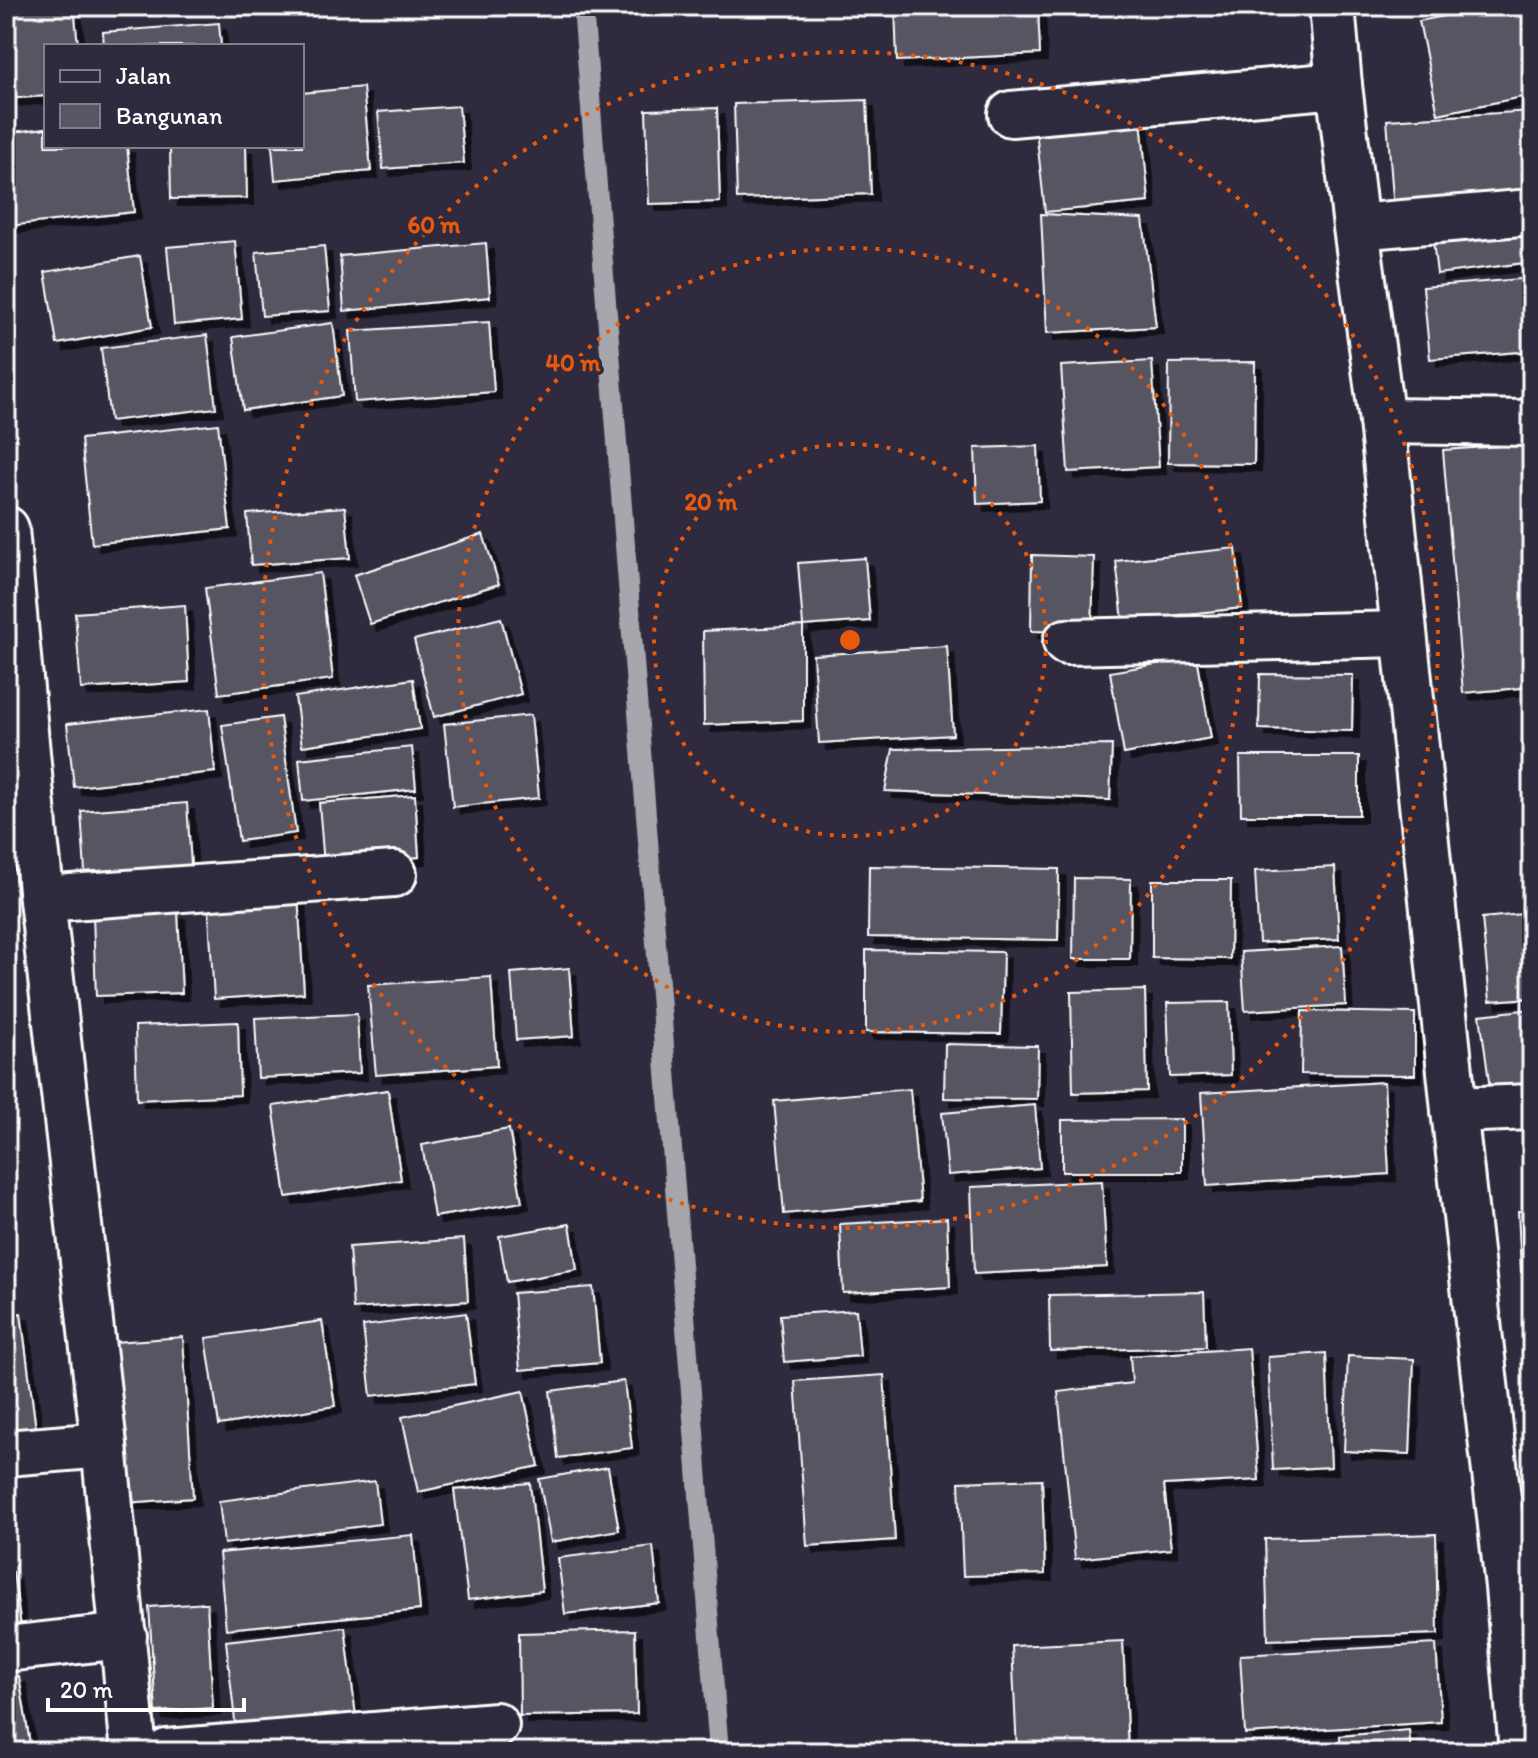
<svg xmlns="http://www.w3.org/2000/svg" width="1538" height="1758" viewBox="0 0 1538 1758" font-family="Itim,sans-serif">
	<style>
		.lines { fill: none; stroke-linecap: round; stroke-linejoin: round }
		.stream { stroke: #a7a6ad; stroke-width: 20 }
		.building { fill: #595564; stroke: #fff; stroke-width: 2; filter: url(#shadow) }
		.minor-casing { stroke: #fff; stroke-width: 50 }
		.minor { stroke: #2f2a3d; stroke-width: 44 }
		.ring { fill: none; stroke: #e8590c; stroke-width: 4; stroke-dasharray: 4 8 }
		.centre { fill: #e8590c; stroke: #2f2a3d; stroke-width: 4 }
		.ring-label { font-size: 24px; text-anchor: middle; font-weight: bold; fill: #e8590c; stroke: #2f2a3d; stroke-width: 7; stroke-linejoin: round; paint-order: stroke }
	</style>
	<defs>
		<filter id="shadow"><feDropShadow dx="7" dy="7" stdDeviation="0" flood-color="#0009"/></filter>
	</defs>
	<rect width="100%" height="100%" fill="#2f2a3d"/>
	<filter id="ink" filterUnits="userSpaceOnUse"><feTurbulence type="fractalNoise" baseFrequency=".0125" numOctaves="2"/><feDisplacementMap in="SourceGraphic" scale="16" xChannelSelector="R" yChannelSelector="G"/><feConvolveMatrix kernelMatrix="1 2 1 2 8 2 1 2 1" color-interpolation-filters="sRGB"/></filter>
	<g filter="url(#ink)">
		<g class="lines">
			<!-- stream -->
			<path class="stream" d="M583 6 719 1752"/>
		</g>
		<!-- building -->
		<g class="building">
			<path d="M6 6H74L78 46H46V96L6 99Z"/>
			<path d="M895 6H1038L1040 54 897 61Z"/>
			<path d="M1494 6H1532V95L1438 114 1419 21Z"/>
			<path d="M219 23 221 46H104L103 32Z"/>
			<path d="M363 87 371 171 275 180 272 146H302V93Z"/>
			<path d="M867 100 871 194 737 199 734 104Z"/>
			<path d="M459 106 464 163 383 169 378 112Z"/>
			<path d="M717 108 720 202 649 204 646 110Z"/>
			<path d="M1532 111V202L1394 211 1387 120Z"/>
			<path d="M1141 120 1149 202 1045 212 1036 130Z"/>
			<path d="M46 128V146H127L134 212 8 226 6 205V133Z"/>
			<path d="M170 146H246L247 198 171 199Z"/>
			<path d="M1041 214 1143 219 1156 327 1047 333Z"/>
			<path d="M1532 228V262L1437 274 1433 241Z"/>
			<path d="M235 241 242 319 174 325 167 247Z"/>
			<path d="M486 243 490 297 344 311 340 256Z"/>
			<path d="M324 246 330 311 262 316 256 252Z"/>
			<path d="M140 256 152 327 57 344 45 272Z"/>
			<path d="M1532 278V351L1430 359 1423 287Z"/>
			<path d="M489 322 494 392 355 402 350 331Z"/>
			<path d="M333 323 342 396 243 410 233 337Z"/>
			<path d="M207 335 216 408 110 421 101 348Z"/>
			<path d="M1152 361 1159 467 1068 472 1061 366Z"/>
			<path d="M1255 362 1254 464 1168 463 1169 363Z"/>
			<path d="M218 424 230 529 92 544 81 439Z"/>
			<path d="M1532 444V687L1463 693 1443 450Z"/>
			<path d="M1038 446 1040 501 977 504 975 448Z"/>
			<path d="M345 507 350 558 251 565 247 514Z"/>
			<path d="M483 534 499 584 370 624 354 575Z"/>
			<path d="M1236 548 1242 608 1123 621 1116 561Z"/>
			<path d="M1032 555 1094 557 1092 632 1031 631Z"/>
			<path d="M865 558 870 621 803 626 798 563Z"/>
			<path d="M320 573 333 679 219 694 205 588Z"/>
			<path d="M185 605 189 682 81 689 75 613Z"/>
			<path d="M501 618 521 694 434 717 414 640Z"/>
			<path d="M803 626V721L704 725 703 631Z"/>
			<path d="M947 646 953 735 819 743 813 655Z"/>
			<path d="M1197 657 1211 738 1124 754 1110 672Z"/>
			<path d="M1260 674 1353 675 1352 731 1259 729Z"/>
			<path d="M413 679 420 729 302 746 295 697Z"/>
			<path d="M209 709 215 772 74 787 67 724Z"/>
			<path d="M531 715 539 798 453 807 444 724Z"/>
			<path d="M280 717 296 833 239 841 222 725Z"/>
			<path d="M1112 745 1110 800 885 791 893 749Z"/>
			<path d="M412 747 416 789 303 801 299 759Z"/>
			<path d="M1240 756H1359V815H1241Z"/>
			<path d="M415 795 419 857 324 865 319 803Z"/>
			<path d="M187 803 191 866 85 872 81 811Z"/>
			<path d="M869 866 1059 869 1058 940 868 937Z"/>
			<path d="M1335 867 1339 939 1259 943 1255 871Z"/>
			<path d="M1074 878 1131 879 1130 959H1073Z"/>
			<path d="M1152 880H1231L1230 959 1152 958Z"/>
			<path d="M298 894 304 993 214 999 208 900Z"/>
			<path d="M178 912 182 993 96 996 93 915Z"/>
			<path d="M1532 913V998L1490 1001 1482 918Z"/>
			<path d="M1342 946 1346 1005 1245 1011 1241 952Z"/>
			<path d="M866 950 1003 952 1001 1034 866 1032Z"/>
			<path d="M569 968 574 1036 516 1040 511 973Z"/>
			<path d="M491 977 497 1066 376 1075 368 985Z"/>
			<path d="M1145 990 1147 1091 1073 1093 1071 992Z"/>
			<path d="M1229 1002 1231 1075 1170 1077 1167 1003Z"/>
			<path d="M1532 1009V1099L1492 1104 1480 1015Z"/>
			<path d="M1302 1011 1415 1013V1075L1301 1074Z"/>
			<path d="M357 1014 360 1073 258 1078 255 1018Z"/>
			<path d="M238 1022 240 1095 137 1100 135 1026Z"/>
			<path d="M945 1044 1038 1046 1037 1099 944 1098Z"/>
			<path d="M1384 1082 1389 1174 1207 1186 1201 1093Z"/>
			<path d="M910 1089 920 1201 784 1214 774 1101Z"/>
			<path d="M388 1090 401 1180 286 1197 273 1106Z"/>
			<path d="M1035 1105 1040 1168 948 1175 942 1113Z"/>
			<path d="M1182 1119V1172H1062V1120Z"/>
			<path d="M509 1129 522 1202 434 1217 422 1145Z"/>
			<path d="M1102 1181 1107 1267 974 1274 971 1187Z"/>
			<path d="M1532 1210V1271L1521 1272 1518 1211Z"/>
			<path d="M947 1218 950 1287 843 1293 840 1224Z"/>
			<path d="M570 1224 577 1270 507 1282 499 1236Z"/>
			<path d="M464 1239 468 1301 353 1309 349 1247Z"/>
			<path d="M593 1287 600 1363 520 1370 513 1293Z"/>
			<path d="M1204 1292 1206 1347 1050 1351 1049 1295Z"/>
			<path d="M856 1310 860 1356 784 1362 780 1315Z"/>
			<path d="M21 1313 38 1445 6 1449V1315Z"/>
			<path d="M466 1313 475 1384 371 1396 363 1326Z"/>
			<path d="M322 1321 335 1406 219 1425 206 1338Z"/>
			<path d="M183 1337 193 1498 125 1503 115 1342Z"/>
			<path d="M1249 1348 1259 1480 1164 1485 1171 1549 1075 1559 1058 1392 1132 1383 1130 1356Z"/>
			<path d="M1326 1353 1331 1467 1273 1470 1268 1357Z"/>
			<path d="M1348 1356 1414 1359 1410 1454 1344 1451Z"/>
			<path d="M884 1375 895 1540 807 1546 795 1381Z"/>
			<path d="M624 1381 632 1448 558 1458 550 1391Z"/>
			<path d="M523 1391 539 1466 418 1492 402 1417Z"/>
			<path d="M608 1467 619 1530 551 1542 539 1479Z"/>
			<path d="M1042 1479 1045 1574 963 1576 959 1482Z"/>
			<path d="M375 1481 380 1524 224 1544 219 1501Z"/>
			<path d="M530 1483 542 1591 468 1600 454 1490Z"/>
			<path d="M1436 1534 1438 1634 1268 1640 1265 1539Z"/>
			<path d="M413 1535 420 1610 226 1629 219 1553Z"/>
			<path d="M653 1546 659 1603 565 1614 558 1558Z"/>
			<path d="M13 1572 22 1634 6 1636V1573Z"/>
			<path d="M207 1603 213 1708 156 1712 149 1607Z"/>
			<path d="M345 1627 357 1725 237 1739 226 1641Z"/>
			<path d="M635 1630 637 1714 520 1716 519 1633Z"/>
			<path d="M1123 1641 1128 1752H1017L1012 1646Z"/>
			<path d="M1436 1644 1441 1722 1245 1734 1240 1655Z"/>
			<path d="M19 1676 31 1750 6 1752V1679Z"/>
			<path d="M1409 1730 1411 1752H1341L1340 1736Z"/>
		</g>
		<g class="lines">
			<defs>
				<g id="minor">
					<path d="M1332 6 1339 85 1356 227 1382 421 1454 1110 1508 1587 1522 1752"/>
					<path d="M1011 114 1339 85"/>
					<path d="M1356 227 1532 212"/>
					<path d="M1382 421 1532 423"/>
					<path d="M6 529 35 838 104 1445 134 1752"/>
					<path d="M1066 642 1403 634"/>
					<path d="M42 899 394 874"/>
					<path d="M1454 1110 1532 1107"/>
					<path d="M6 1453 104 1445"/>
					<path d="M6 1649 124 1636"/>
					<path d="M167 1752 496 1725"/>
				</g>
			</defs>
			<!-- minor casing -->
			<use href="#minor" class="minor-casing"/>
			<!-- minor -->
			<use href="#minor" class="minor"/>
		</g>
	</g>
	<!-- distance rings -->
	<g class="ring">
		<circle cx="850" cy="640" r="196"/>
		<circle cx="850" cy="640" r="392"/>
		<circle cx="850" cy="640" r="588"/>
	</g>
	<circle cx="850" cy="640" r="12" class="centre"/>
	<g class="ring-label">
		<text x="434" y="233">60 m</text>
		<text x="573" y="371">40 m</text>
		<text x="711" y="510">20 m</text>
	</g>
	<!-- margin -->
	<rect width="1538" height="1758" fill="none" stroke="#2f2a3d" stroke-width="32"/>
	<rect x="16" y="16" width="1506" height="1726" fill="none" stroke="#fff" stroke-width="3" filter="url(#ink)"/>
	<!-- legend -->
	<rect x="44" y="44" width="260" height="104" fill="#2f2a3d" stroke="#827f8b" stroke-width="2"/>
	<rect x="60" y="70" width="40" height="12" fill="#2f2a3d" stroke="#827f8b" stroke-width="2"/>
	<text x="116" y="84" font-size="24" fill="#ffffff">Jalan</text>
	<rect x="60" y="104" width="40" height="24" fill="#595564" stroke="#827f8b" stroke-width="2"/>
	<text x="116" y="124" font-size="24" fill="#ffffff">Bangunan</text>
	<!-- scale -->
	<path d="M48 1698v12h196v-12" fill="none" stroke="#ffffff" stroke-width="4"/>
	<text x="60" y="1698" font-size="24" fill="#ffffff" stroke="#2f2a3d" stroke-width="6" paint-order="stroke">20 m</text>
</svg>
